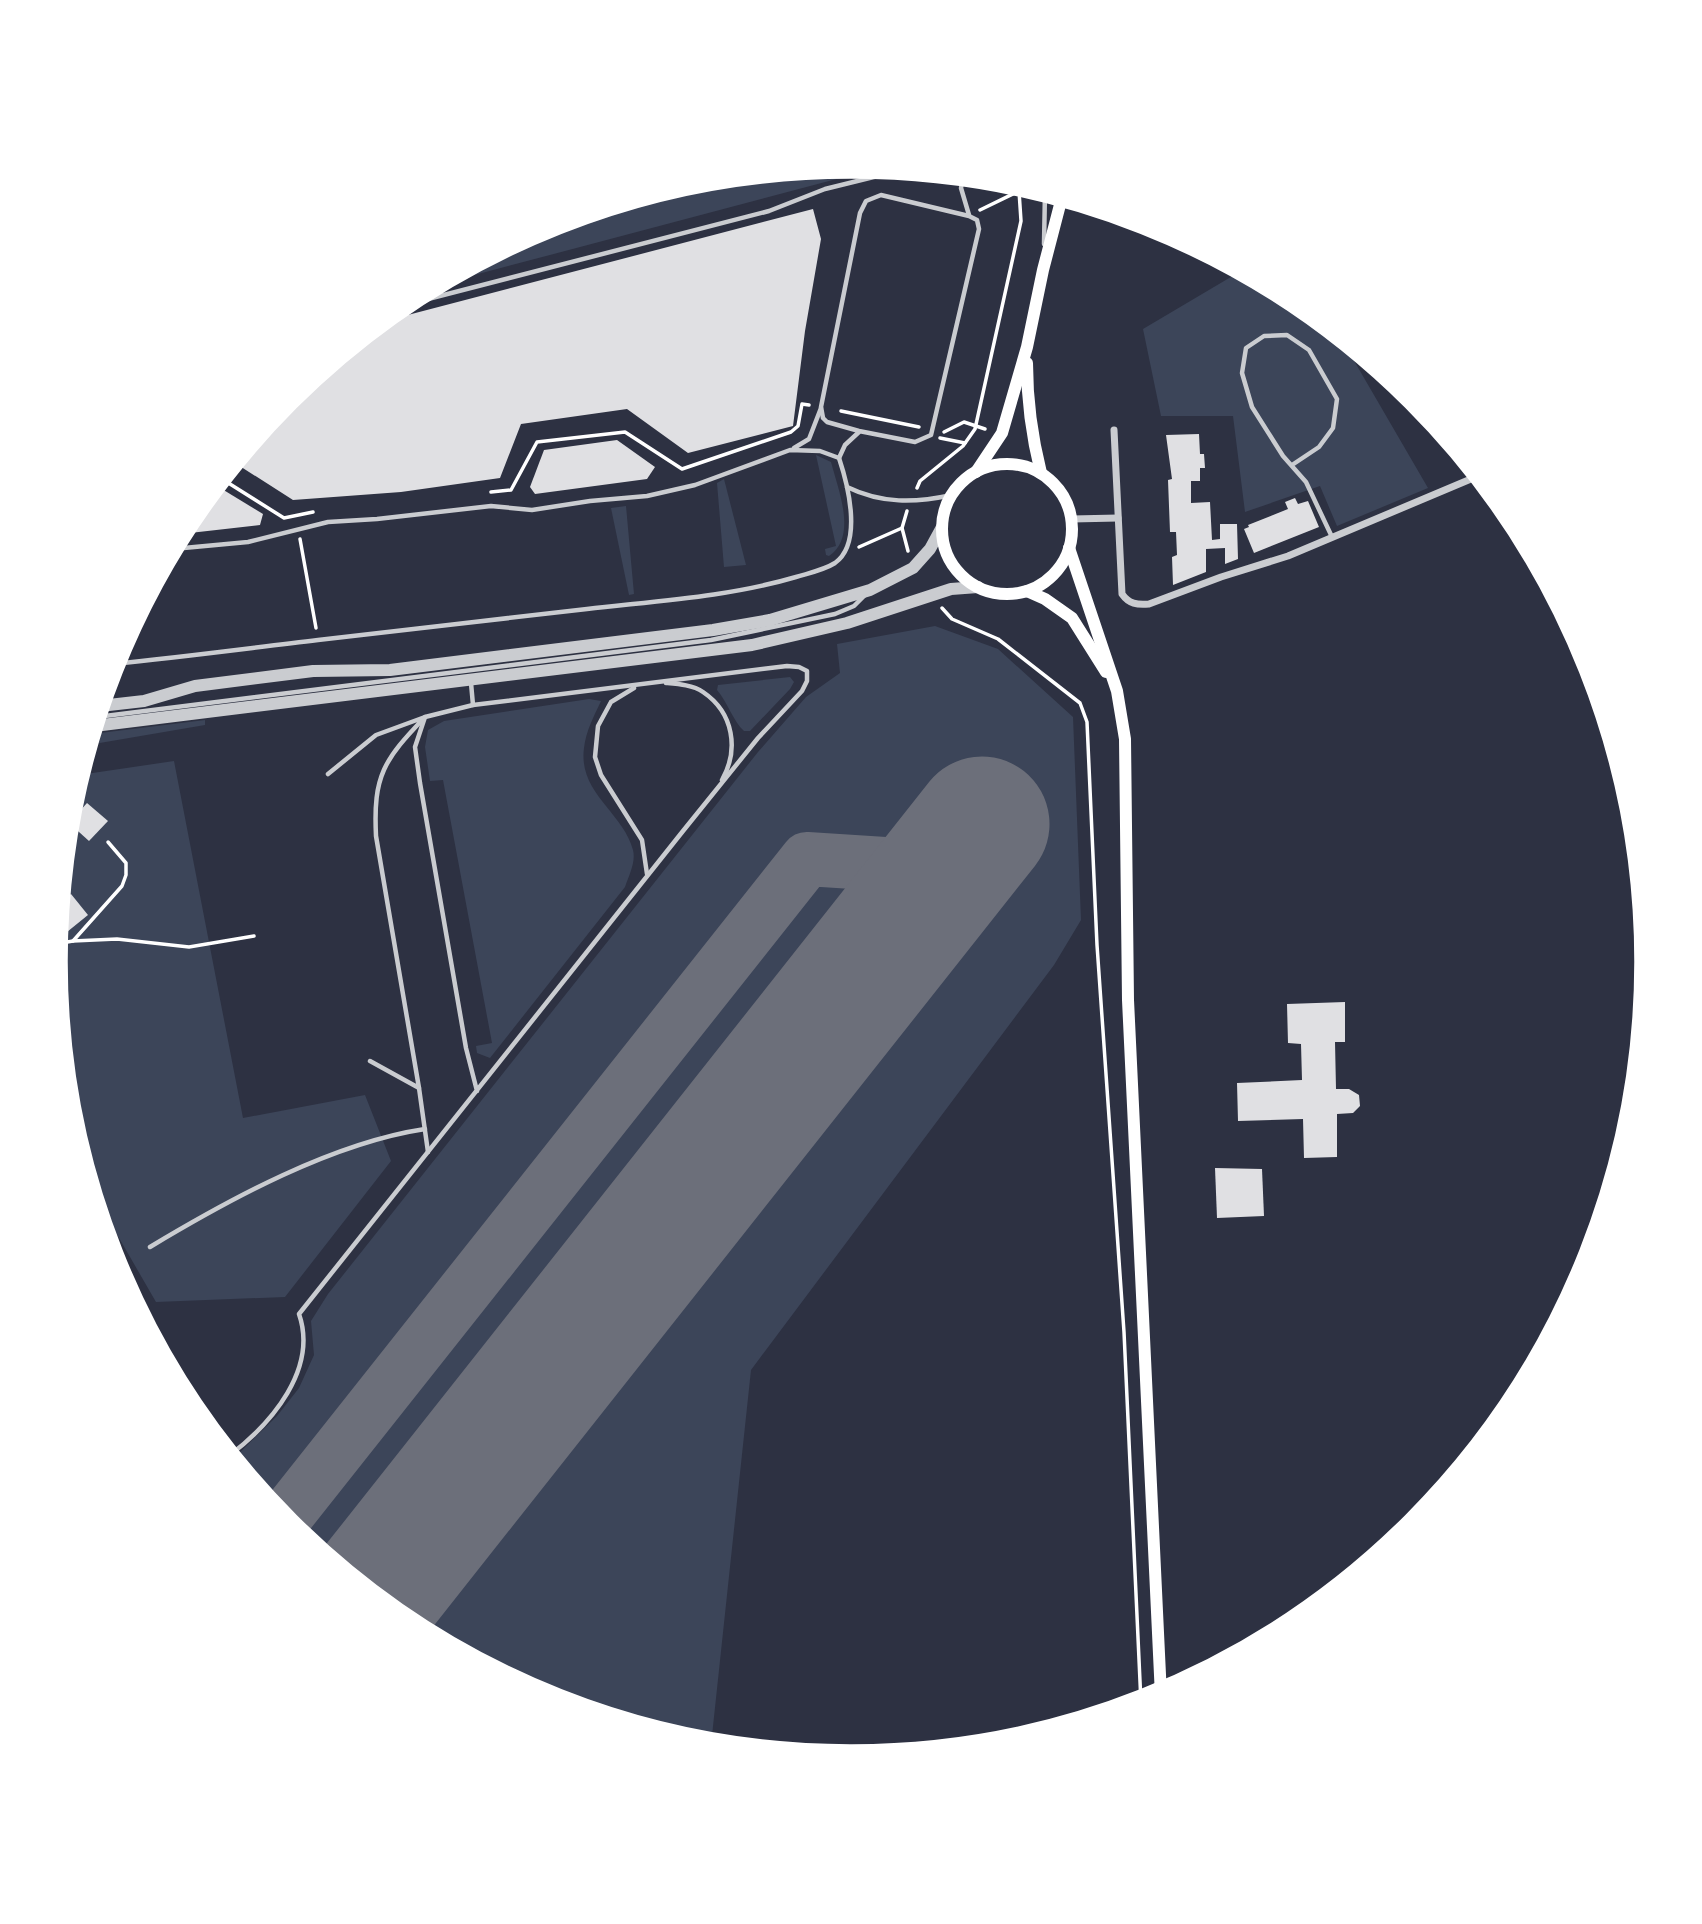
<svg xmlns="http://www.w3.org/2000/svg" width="1702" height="1924" viewBox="0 0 1702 1924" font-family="'Zilla Slab',serif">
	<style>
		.green { fill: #3c4559 }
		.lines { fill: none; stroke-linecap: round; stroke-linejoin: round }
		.taxiway { stroke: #6c6f7a; stroke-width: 54 }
		.runway { stroke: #6c6f7a; stroke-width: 135 }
		.building { fill: #e0e0e3 }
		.path { stroke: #fff; stroke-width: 3.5 }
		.service { stroke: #caccd0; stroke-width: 4.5 }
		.minor { stroke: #caccd0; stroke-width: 7 }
		.tertiary { stroke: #caccd0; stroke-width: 12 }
		.secondary { stroke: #fff; stroke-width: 12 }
		.rim { fill: none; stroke: #fff; stroke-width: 3.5 }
	</style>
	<rect width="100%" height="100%" fill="#2d3142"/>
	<!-- green -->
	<g class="green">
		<path d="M851 165 878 168 433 286 546 226 696 180Z"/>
		<path d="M1241 271 1294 300 1342 340 1428 488 1337 526 1320 486 1245 512 1233 416H1161L1143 329Z"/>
		<path d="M816 455 831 462C838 489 858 537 829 556L826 555 825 549 836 546Z"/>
		<path d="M724 479 746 565 724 567 717 483Z"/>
		<path d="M626 506 634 594 629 595 611 508Z"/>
		<path d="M935 626 998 649 1073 717 1081 920 1054 965 751 1370 711 1745 695 1743 546 1698 408 1624 287 1525 233 1459 277 1416 299 1388 314 1355 311 1321 328 1294 758 752 806 697 840 673 837 644Z"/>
		<path d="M790 677 794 682 790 689 750 731H744C733 721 728 703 717 690L718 685Z"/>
		<path d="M589 699 601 701C594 716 586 731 584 748 578 793 623 812 633 850 636 862 629 875 625 887L490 1058 477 1053 476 1046 492 1043 443 780 430 781 425 747 428 730 444 721Z"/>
		<path d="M205 720V725L88 745 92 734Z"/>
		<path d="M174 761 243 1118 365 1095 391 1161 285 1297 156 1302 115 1231 104 1233 69 1117 54 962 70 806 79 775Z"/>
	</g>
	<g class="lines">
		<!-- taxiway -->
		<path class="taxiway" d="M283 1520 807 859 947 868"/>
		<!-- runway -->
		<path class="runway" d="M372 1595 982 824"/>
	</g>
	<!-- building -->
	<g class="building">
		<path d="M813 209 821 239 805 331 793 426 688 453 627 409 521 424 500 478 401 492 293 500 235 463 288 398 381 322Z"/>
		<path d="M1199 434 1200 454H1204L1205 468H1200V481H1191V503L1210 502 1212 540 1220 539V524H1237L1238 559 1225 564V548L1206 549V572L1173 585 1172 557 1177 555 1176 532H1170L1168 480 1172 479 1166 435Z"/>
		<path d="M617 440 655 467 647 479 535 494 530 487 544 450Z"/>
		<path d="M217 486 263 514 260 525 181 534 189 519Z"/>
		<path d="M1295 498 1298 504 1308 501 1319 527 1254 553 1244 529 1249 527 1248 525 1288 509 1285 502Z"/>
		<path d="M87 803 108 821 89 841 69 823Z"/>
		<path d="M71 894 88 915 67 932 58 922 60 903Z"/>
		<path d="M1345 1002V1042H1335L1336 1089H1349L1359 1095 1360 1106 1353 1113 1337 1114V1157L1304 1158 1303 1119 1238 1121 1237 1083 1302 1080 1301 1044 1288 1043 1287 1004Z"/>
		<path d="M1215 1168 1262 1169 1264 1216 1217 1218Z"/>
	</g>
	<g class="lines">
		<!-- path -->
		<g class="path">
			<path d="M980 210 1019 191"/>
			<path d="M841 411 919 427"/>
			<path d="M944 432 964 422 985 429"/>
			<path d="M940 438 965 443"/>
			<path d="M222 479 284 518 313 512"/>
			<path d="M917 488 920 481 963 446 975 429 1021 221 1019 191 1021 185"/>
			<path d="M491 492 511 490 537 442 625 432 682 469 791 432 798 426 802 404 809 405"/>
			<path d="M907 511 902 528 908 551"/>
			<path d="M300 539 316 628"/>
			<path d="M859 547 902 528"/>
			<path d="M942 608 952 619 998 639 1080 703 1087 722 1097 945 1124 1332 1141 1703"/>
			<path d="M73 941 122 886 126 875V863L108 842"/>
			<path d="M56 944 73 941 117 939 189 947 254 936"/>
		</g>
		<!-- service -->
		<g class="service">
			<path d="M963 176 961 188 969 215"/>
			<path d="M881 195 969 216 977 220 979 229 931 435 915 442 859 431 827 422 823 418 821 407 860 213 866 201Z"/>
			<path d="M1044 244 1045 192"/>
			<path d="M401 306 769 211 825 189 902 170"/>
			<path d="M794 448 809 439 821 408"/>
			<path d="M839 458 845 445 859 432"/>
			<path d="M1292 465 1319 447 1333 428 1337 399 1309 350 1287 335 1264 336 1246 348 1242 373 1252 407 1283 456 1306 482 1332 537"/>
			<path d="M847 487C882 504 915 503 952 495"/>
			<path d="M113 664C182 657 250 648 318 640 408 629 497 620 587 609 656 601 728 597 796 577 809 573 824 570 835 563 863 543 848 485 839 458L820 451 790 450 695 485 647 496 590 501 532 510 491 506 377 519 328 522 248 542 173 549"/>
			<path d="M471 683 473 705"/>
			<path d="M666 683C678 684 693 685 703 692 734 713 739 750 722 780"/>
			<path d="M634 688 611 702 598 726 595 757 601 775 642 840 647 874"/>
			<path d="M97 717 711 640 835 614 854 606 864 596"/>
			<path d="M328 774 376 735 425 717C384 760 373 775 376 836L419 1088 370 1061"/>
			<path d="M419 1088 428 1152"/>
			<path d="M150 1247C230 1199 332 1143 425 1129"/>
			<path d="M230 1455C272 1423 318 1369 299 1314L683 831 758 738 802 691 807 681V671L799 667 787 666 473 705 425 717 415 747 420 783 466 1048 477 1091"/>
		</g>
		<!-- minor -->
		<g class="minor">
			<path d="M1114 430 1122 594C1129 604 1137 605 1149 604L1221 577 1288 556 1478 476"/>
			<path d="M1072 519 1118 518"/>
		</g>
		<!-- tertiary -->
		<g class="tertiary">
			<path d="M100 706 144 701 195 686 313 671 390 670 713 630 770 620 870 590 913 568 930 549 942 527"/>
			<path d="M94 726 752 645 847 623 951 589 978 587"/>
		</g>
		<!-- secondary -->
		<g class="secondary">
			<path d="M1027 363C1027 401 1032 437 1041 473"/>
			<circle cx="1007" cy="529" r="65"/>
			<path d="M976 472 1002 433 1027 347 1043 270 1062 197"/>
			<path d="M1069 548 1117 691 1125 739 1128 1000 1161 1696"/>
			<path d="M1027 591 1045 599 1072 618 1106 672"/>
		</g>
	</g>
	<!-- crop -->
	<path d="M0 0H1702V1924H0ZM850 177H852A784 784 0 0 1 1636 961V962A784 784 0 0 1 852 1746H850A784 784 0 0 1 66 962V961A784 784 0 0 1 850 177Z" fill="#fff" fill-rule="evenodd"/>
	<path class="rim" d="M850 177H852A784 784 0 0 1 1636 961V962A784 784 0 0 1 852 1746H850A784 784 0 0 1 66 962V961A784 784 0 0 1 850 177Z"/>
</svg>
